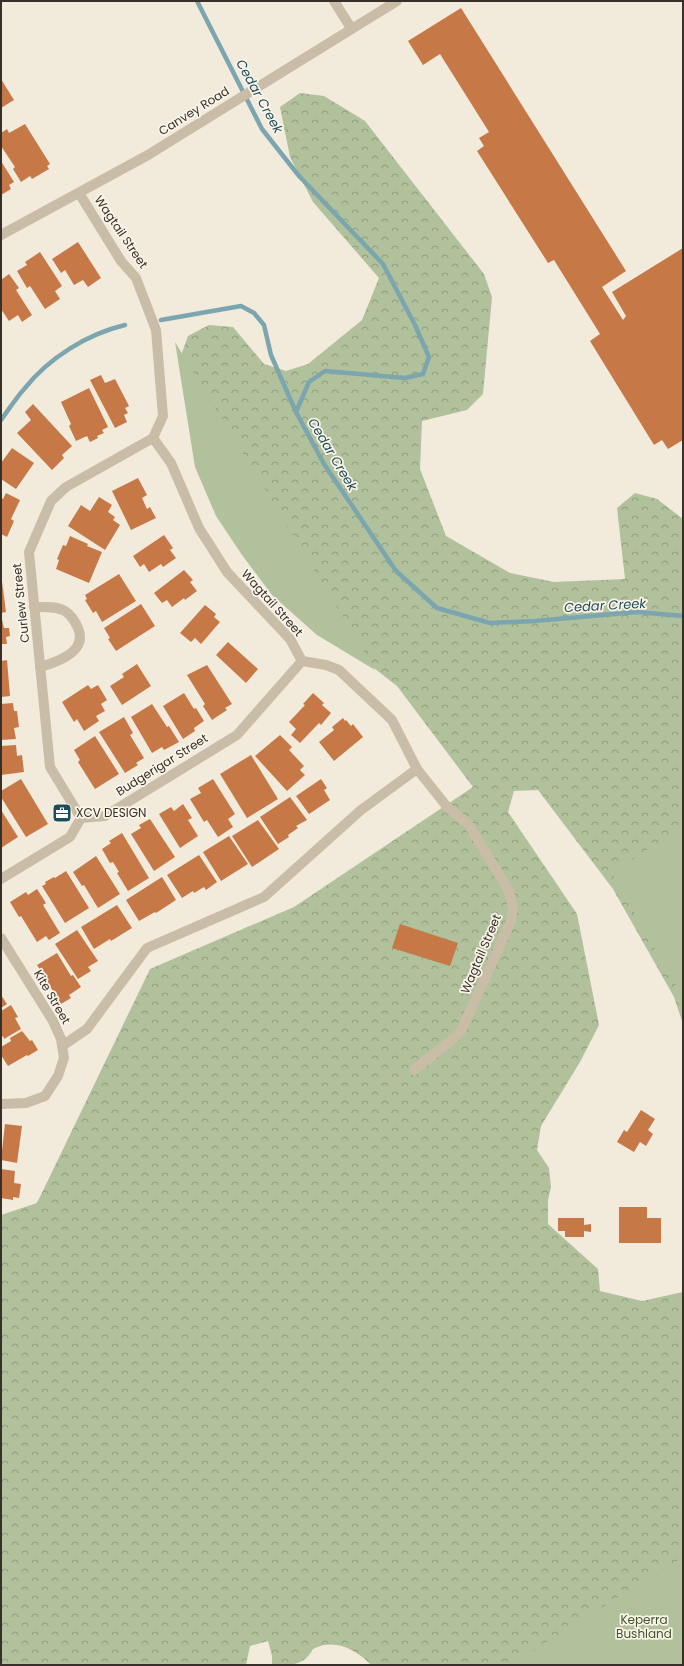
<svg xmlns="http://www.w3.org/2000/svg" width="684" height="1666" viewBox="0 0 684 1666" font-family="Poppins,sans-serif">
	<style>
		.forest { fill: url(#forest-crowns) }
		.green { fill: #b0c19c }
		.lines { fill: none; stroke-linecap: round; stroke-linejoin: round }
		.stream { stroke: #7ba6af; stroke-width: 4.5 }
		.building { fill: #c67847 }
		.street { stroke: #cabda8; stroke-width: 10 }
		.labels { text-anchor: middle; stroke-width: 3.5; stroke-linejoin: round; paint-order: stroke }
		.street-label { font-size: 12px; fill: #372f28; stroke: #faf4e9 }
		.poi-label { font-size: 12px; fill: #372f28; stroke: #faf4e9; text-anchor: start }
		.park-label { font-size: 12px; fill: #40552c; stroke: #faf4e9 }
		.water-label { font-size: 13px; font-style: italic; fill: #1e4c59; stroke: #faf4e9 }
	</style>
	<defs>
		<pattern id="forest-crowns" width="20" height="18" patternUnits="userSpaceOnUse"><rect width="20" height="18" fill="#b0c19c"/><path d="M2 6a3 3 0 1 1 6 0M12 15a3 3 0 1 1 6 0" fill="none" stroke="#909d7f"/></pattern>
	</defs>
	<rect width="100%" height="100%" fill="#f2ebdc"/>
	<!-- forest -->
	<path class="forest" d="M300 93 324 96 365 121 484 274 492 297 483 394 467 410 422 421 420 469 446 536 510 573 554 582 625 579 617 508 635 493 657 499 683 519V1024L674 997 613 889 538 790 514 791 508 812 577 914 599 1025 580 1062 541 1126 537 1150 549 1168 551 1187 548 1200V1224L598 1269 600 1291 642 1301 683 1292V1665H371C356 1649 334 1638 313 1649 304 1666 291 1665 272 1665V1656L268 1641 250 1646 246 1665H1V1215L37 1203 150 969 294 907 473 787 397 686 299 610 180 358 188 336 209 325 233 327 264 364 286 371 308 364 362 320 379 278 313 202 290 157 280 107Z"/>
	<!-- green -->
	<g class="green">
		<path d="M175 342 375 670 317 635 272 595 242 555 216 516 195 467Z"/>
		<path d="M683 826V997L612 873Z"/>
		<path d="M683 1557V1665H510Z"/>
	</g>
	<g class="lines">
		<!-- stream -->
		<g class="stream">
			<path d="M197 1 262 129 299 176 383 264 415 325 429 357 423 374 405 378 325 371 309 382 296 412 324 464 396 571 437 608 490 623 535 621 637 612 683 616"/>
			<path d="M161 320 241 306 254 313 264 325 271 355 296 412"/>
			<path d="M1 420C9 409 16 398 25 388 49 358 87 334 125 325"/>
		</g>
	</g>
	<!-- building -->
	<g class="building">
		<path d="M461 8 626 271 602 287 623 320 626 316 612 292 683 248V440L668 449 662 440 654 445 590 341 600 334 554 260 548 263 477 151 484 146 479 138 489 132 440 54 423 65 408 41Z"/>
		<path d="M1 79 14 100 1 108Z"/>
		<path d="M25 124 50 164 47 166 49 169 32 179 30 176 21 182 13 169 15 167 1 146V133L7 129 9 133Z"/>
		<path d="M1 161 14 182 9 185 11 189 1 195Z"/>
		<path d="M78 242 101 278 88 287 83 280 74 285 65 270 61 273 52 259Z"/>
		<path d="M40 252 62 286 55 291 60 299 45 309 30 286 27 288 17 271 27 265 25 262Z"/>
		<path d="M9 274 19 288 16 290 32 315 22 322 18 315 9 321 1 309V280Z"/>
		<path d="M101 375 105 383 115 379 129 406 125 408 128 413 124 415 127 422 115 428 90 380Z"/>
		<path d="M89 388 108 427 102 430 104 433 97 436 98 438 90 442 87 436 76 441 69 426 71 424 61 402Z"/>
		<path d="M33 404 72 446 62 455 64 458 52 470 17 433 31 420 25 412Z"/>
		<path d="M12 448 34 463 16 489 1 479V463Z"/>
		<path d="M138 478 147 495 142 498 147 509 150 507 156 518 131 530 112 491Z"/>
		<path d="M6 493 20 500 11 519 14 521 7 537 1 534V498L3 499Z"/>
		<path d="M99 497 112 505 108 512 115 517 113 520 120 525 105 550 68 526 81 505 90 511Z"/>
		<path d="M164 535 173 548 170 550 176 558 163 567 161 564 149 572 144 564 140 567 133 556Z"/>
		<path d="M70 536 88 544 87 546 102 552 89 583 56 569 59 560 57 559 63 545 66 546Z"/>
		<path d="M184 570 193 580 190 582 197 591 185 600 184 598 172 607 167 600 162 603 154 593Z"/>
		<path d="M1 574 6 612 1 613Z"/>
		<path d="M119 574 136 601 102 622 96 611 93 613 85 600 87 599 85 595Z"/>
		<path d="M141 604 155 626 116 651 108 639 110 638 104 628Z"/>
		<path d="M205 605 216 614 214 617 220 622 201 644 195 638 191 642 180 633Z"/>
		<path d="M1 615 4 628H9L10 636 6 637 7 644H1Z"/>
		<path d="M228 642 258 669 246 683 216 655Z"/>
		<path d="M7 660 10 696 1 697V661Z"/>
		<path d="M137 664 151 686 122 705 110 686 124 677 122 674Z"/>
		<path d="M207 665 232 704 225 708 227 710 212 720 203 706 205 704 187 675Z"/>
		<path d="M88 685 91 689 98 685 107 700 101 704 105 711 96 716 99 721 84 731 77 719 74 722 62 702Z"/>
		<path d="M184 693 194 709 196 708 204 721 194 728 195 731 183 739 163 706Z"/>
		<path d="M313 693 324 703 322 705 331 713 321 725 319 723 300 743 291 735 296 729 289 722 305 705 303 704Z"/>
		<path d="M13 703 14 711H17L19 727 14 728 16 739 1 740V704Z"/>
		<path d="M152 704 167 727 169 726 179 742 164 750 162 747 152 753 131 717Z"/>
		<path d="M124 717 133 733 130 735 144 758 136 763 138 765 125 773 99 732Z"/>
		<path d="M343 718 345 721 346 720 351 726 353 724 363 737 334 761 319 742 334 730 332 727Z"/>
		<path d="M280 735 292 747 289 750 304 766 300 770 305 775 287 791 255 756Z"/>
		<path d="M95 736 119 774 95 789 78 762 80 760 74 750Z"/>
		<path d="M16 745 17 756 22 755 24 772 1 775V746Z"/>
		<path d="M251 755 278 799 247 818 220 774Z"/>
		<path d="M21 779 48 824 26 837 1 797V791Z"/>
		<path d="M213 779 235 814 228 819 233 827 218 837 207 820 204 822 190 799 201 793 198 788Z"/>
		<path d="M321 779 327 788 324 790 330 800 309 814 296 796Z"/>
		<path d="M290 797 307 820 296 826 298 828 288 835 289 837 278 844 260 817Z"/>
		<path d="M183 804 192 818 188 820 198 836 180 848 159 814 171 807 174 811Z"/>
		<path d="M1 810 18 837 1 848Z"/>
		<path d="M150 819 175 857 154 871 131 834 141 828 139 825Z"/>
		<path d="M258 820 279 849 252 867 232 836Z"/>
		<path d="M122 833 149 878 128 891 117 873 119 872 113 862 110 863 102 849 111 843 109 841Z"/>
		<path d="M229 836 248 864 221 881 203 852Z"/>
		<path d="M199 855 217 882 206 890 204 887 194 893 193 891 182 898 167 875Z"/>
		<path d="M96 856 120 894 98 908 84 885 82 886 73 872Z"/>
		<path d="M66 871 89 908 65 923 42 886 46 884 45 882 54 877 55 878Z"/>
		<path d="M162 877 176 900 156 913 155 912 139 921 126 900Z"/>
		<path d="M37 889 46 903 43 905 60 933 49 940 46 936 37 942 21 916 19 917 10 902 26 892 28 895Z"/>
		<path d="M117 905 132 928 111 941 110 939 94 949 81 927Z"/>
		<path d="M400 924 458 943 450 966 392 948Z"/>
		<path d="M77 930 98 961 88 967 91 971 78 979 55 944Z"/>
		<path d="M57 953 71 976 73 975 81 987 69 995 71 998 61 1004 37 965Z"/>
		<path d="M1 995 7 1004 1 1008Z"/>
		<path d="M11 1005 18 1017 15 1018 21 1029 4 1039 3 1036 1 1037V1011Z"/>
		<path d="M22 1031 30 1041 32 1040 38 1050 28 1056 27 1055 8 1066 1 1055V1047L11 1041 10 1038Z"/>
		<path d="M641 1110 655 1119 648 1130 653 1134 646 1146 640 1142 634 1152 617 1142 624 1130 627 1132Z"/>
		<path d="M5 1124 22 1126 17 1163 1 1160Z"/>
		<path d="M1 1169 15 1171 14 1183 21 1184 19 1198 13 1197V1200L1 1198Z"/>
		<path d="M619 1207H647V1218H661V1243H619Z"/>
		<path d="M558 1218H584V1225L591 1224V1232L584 1231V1237H565V1231H558Z"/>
	</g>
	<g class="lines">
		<!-- street -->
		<g class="street">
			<path d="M334 1 351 28"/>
			<path d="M79 193 121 261 136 278 156 330 163 416 153 438 171 463 199 528 227 572 290 639 302 661 326 665 339 670 392 720 417 769 448 808 468 824 509 891 513 908 511 921 461 1031 454 1038 414 1070"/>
			<path d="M1 235 148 155 397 1"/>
			<path d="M34 607C43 607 56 606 65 611 71 615 75 621 78 628 88 652 57 662 40 667"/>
			<path d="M81 818 50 767 29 552 51 501 66 487 153 438"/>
			<path d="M1 879 70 837 81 818 105 816 237 735 302 661"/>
			<path d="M1 938 53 1021 61 1039 64 1058 58 1076 45 1096 26 1103 1 1104"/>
			<path d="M62 1046 87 1029 147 948 264 897 361 810 417 769"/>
		</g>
	</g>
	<!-- icons -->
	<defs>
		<symbol id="office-square" viewBox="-11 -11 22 22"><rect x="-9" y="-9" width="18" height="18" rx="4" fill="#1e4c59" stroke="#faf4e9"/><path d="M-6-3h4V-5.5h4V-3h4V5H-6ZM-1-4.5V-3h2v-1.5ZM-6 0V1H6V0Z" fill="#fff"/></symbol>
	</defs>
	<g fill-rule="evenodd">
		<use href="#office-square" x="51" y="802" width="22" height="22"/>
	</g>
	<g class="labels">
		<!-- street labels -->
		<g class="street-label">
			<text transform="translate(194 111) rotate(-32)" y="4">Canvey Road</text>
			<text transform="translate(121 232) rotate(56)" y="4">Wagtail Street</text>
			<text transform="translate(21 603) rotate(-96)" y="4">Curlew Street</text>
			<text transform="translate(272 603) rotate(48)" y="4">Wagtail Street</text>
			<text transform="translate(162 765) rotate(-32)" y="4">Budgerigar Street</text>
			<text transform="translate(481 954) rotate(-67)" y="4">Wagtail Street</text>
			<text transform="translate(52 997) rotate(60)" y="4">Kite Street</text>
		</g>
		<!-- poi labels -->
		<g class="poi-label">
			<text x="76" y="817">XCV DESIGN</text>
		</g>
		<!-- park labels -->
		<g class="park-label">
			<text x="644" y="1624">Keperra<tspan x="644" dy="14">Bushland</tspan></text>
		</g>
		<!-- water labels -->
		<g class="water-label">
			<text transform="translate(260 96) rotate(61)" y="5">Cedar Creek</text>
			<text transform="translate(333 454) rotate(59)" y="5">Cedar Creek</text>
			<text transform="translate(605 605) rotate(-3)" y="5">Cedar Creek</text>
		</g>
	</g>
	<!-- border -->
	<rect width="684" height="1666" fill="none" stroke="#372f28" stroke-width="4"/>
</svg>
